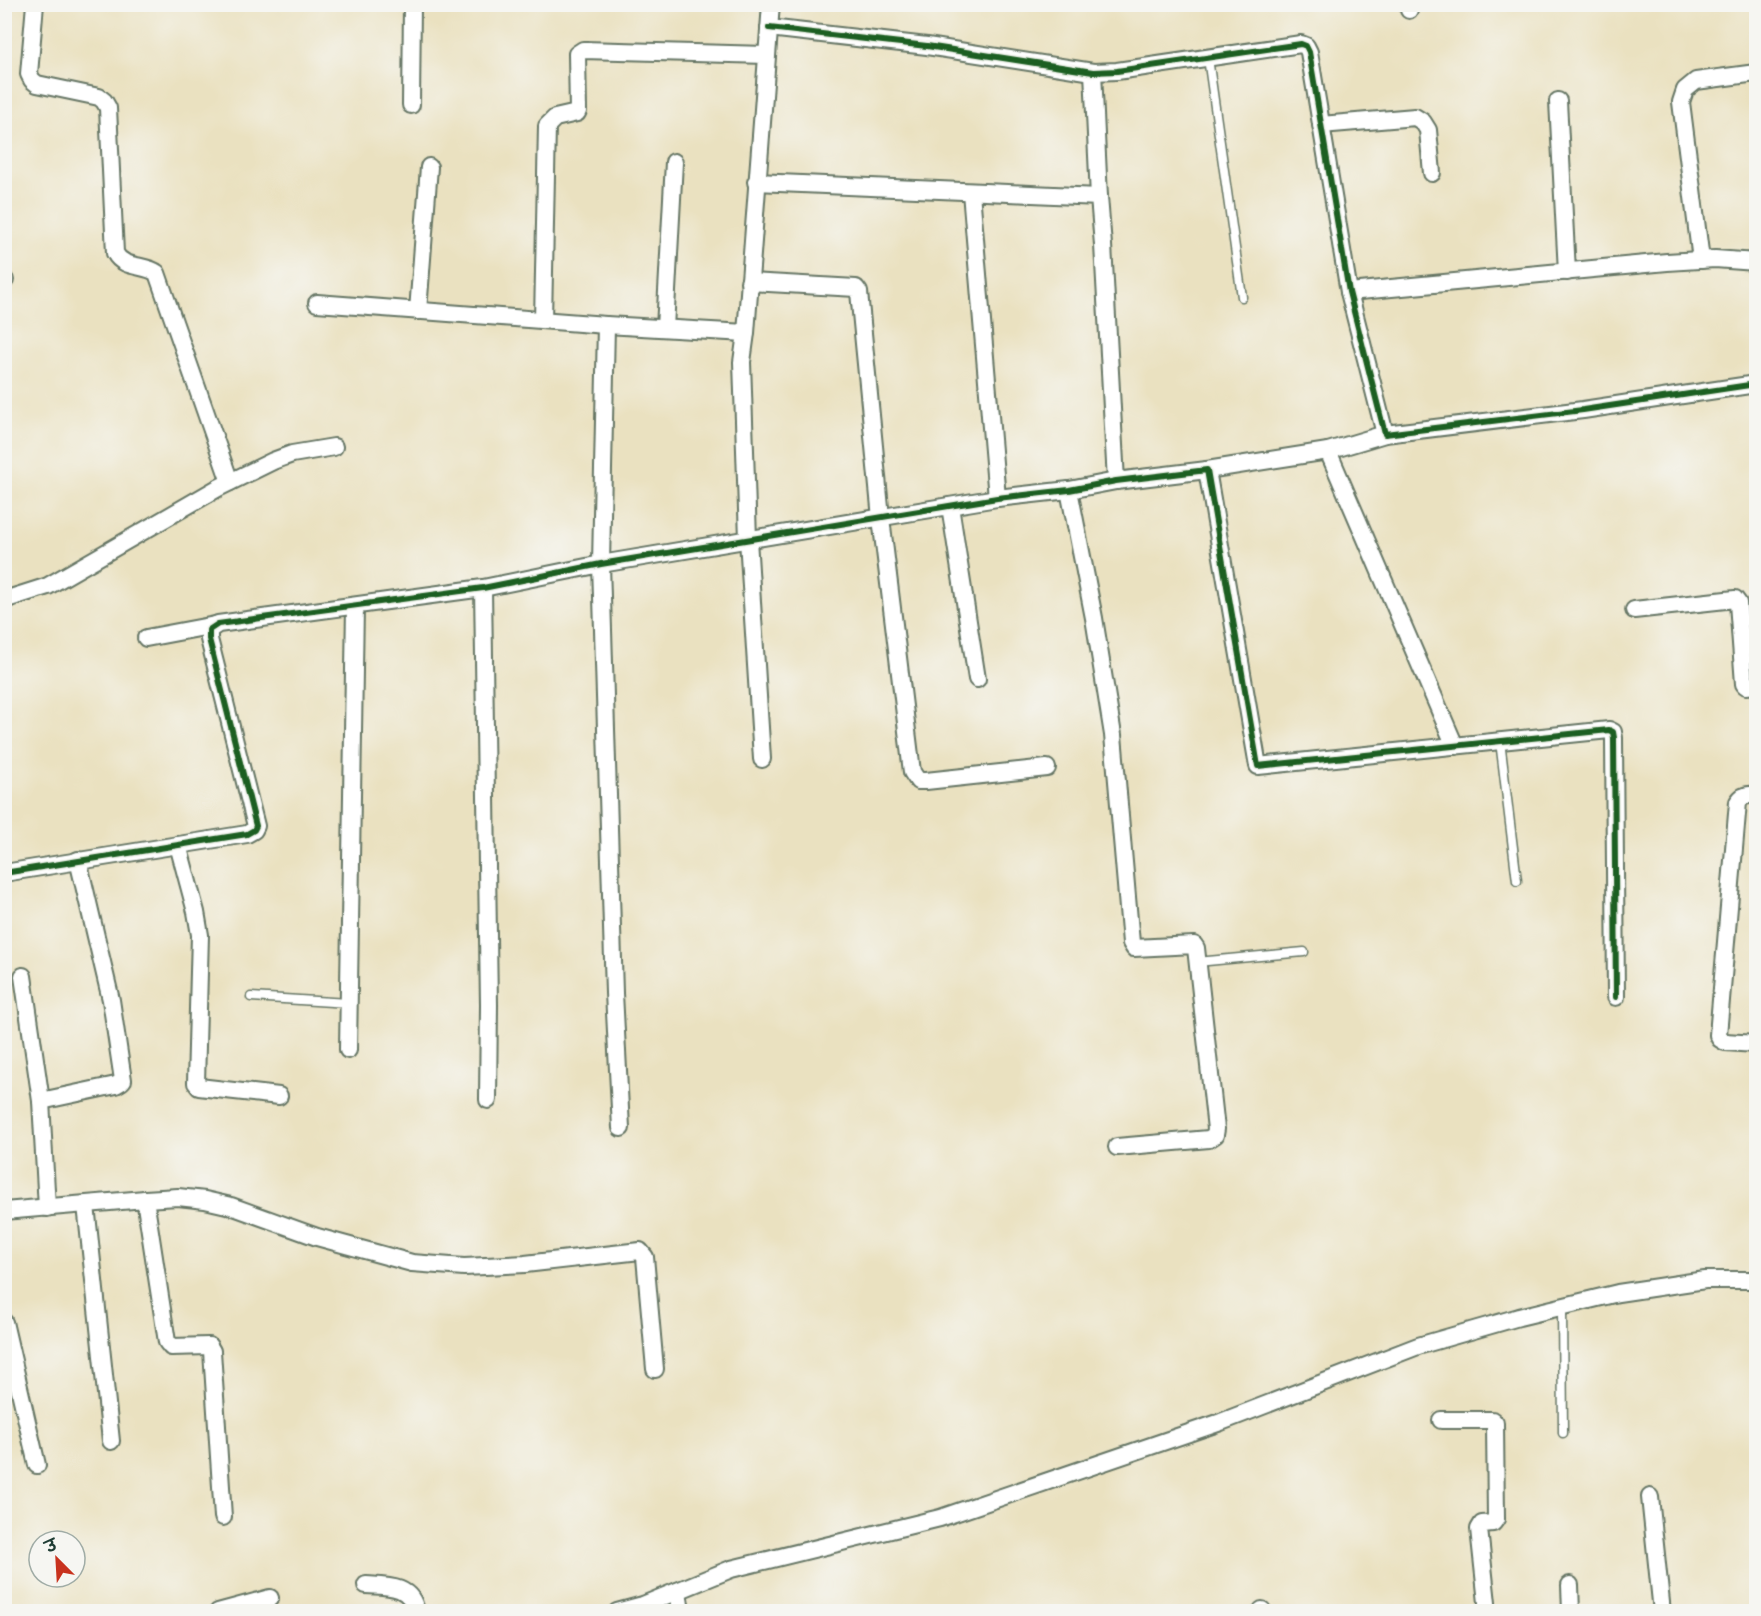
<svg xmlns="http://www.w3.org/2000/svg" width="1761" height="1616" viewBox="0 0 1761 1616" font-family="Mali,'Playpen Sans Deva',sans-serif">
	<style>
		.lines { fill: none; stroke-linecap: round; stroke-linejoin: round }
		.lane-casing { stroke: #667665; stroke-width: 11 }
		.street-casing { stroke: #667665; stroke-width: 20 }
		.lane { stroke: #fff; stroke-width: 8 }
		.street { stroke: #fff; stroke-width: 16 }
		.cycleway-casing { stroke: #f6f6f2; stroke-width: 10 }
		.cycleway { stroke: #1b5e20; stroke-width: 6 }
	</style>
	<rect width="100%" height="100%" fill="#f6f6f2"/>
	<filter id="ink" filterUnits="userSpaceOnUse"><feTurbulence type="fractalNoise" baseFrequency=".0167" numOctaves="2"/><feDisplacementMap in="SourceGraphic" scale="12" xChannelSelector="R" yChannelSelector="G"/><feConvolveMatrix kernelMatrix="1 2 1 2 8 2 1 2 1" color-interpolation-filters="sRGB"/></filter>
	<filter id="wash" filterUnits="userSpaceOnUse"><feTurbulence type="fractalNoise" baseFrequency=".008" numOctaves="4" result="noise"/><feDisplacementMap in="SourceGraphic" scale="24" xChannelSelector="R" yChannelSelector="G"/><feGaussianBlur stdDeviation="1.35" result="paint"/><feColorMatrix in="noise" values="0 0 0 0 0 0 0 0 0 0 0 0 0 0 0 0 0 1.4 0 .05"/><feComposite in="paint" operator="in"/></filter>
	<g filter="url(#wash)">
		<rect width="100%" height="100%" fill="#eae1c0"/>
	</g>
	<g filter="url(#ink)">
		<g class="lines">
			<defs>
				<g id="lane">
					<path d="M1208 58 1242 297"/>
					<path d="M1500 741 1517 881"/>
					<path d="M1197 962 1304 952"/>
					<path d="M251 997 348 1003"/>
					<path d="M1562 1307 1563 1433"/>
				</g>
				<g id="street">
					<path d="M35 4 29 74 32 80 37 84 99 97 104 101 108 108 115 253C123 269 145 264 157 273L230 482"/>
					<path d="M1409 4V10"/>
					<path d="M769 28 927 46 1093 72 1117 71 1301 44 1306 46 1309 52 1349 292 1385 434 1583 410 1756 384"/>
					<path d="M1093 72 1099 197"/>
					<path d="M1558 101 1567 272"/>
					<path d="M411 105 412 4"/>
					<path d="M1321 125 1415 117 1423 122 1428 130 1432 173"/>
					<path d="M756 182 1099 197 1103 245 1116 481"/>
					<path d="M971 192 997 498"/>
					<path d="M1701 260 1681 102 1685 90 1696 81 1756 73"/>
					<path d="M4 280H5"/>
					<path d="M749 282 856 288 859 292 881 518 912 772 918 781H926L1047 768"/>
					<path d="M1349 292 1667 262 1715 259 1756 262"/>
					<path d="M317 303 606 325 746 333"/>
					<path d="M418 311 429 167"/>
					<path d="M543 320 547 126 555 118 577 113 578 111 577 54 583 50 767 55"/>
					<path d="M606 325 601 564 614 993 621 1128"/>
					<path d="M665 328 674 162"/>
					<path d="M1328 451 1455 746"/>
					<path d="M1207 470 1328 451 1385 434"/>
					<path d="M1069 490 1094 618 1113 735 1131 943 1134 948 1194 945 1196 948 1216 1129 1215 1135 1209 1139 1117 1147"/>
					<path d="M950 506 977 679"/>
					<path d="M483 588 489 1005 488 1100"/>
					<path d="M4 600 48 586 218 488 273 461 292 454 334 447"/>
					<path d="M1634 610 1735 599 1738 603 1744 684 1746 686 1756 685"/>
					<path d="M146 638 215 625"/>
					<path d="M762 759 748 539 742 362 746 333 771 4"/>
					<path d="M1756 795C1749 794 1742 795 1738 802L1718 1035 1720 1039 1725 1042 1756 1044"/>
					<path d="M178 845 196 912 200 935 196 1083 199 1087 279 1096"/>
					<path d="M4 873 247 834 254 830 256 826 209 639V630L218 624 483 588 601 564 997 498 1069 490 1116 481 1207 470 1258 766 1609 730 1613 732 1614 738 1616 997"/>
					<path d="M23 976 41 1101 47 1208"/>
					<path d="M348 1050 355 606"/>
					<path d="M41 1101 116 1085 121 1082 123 1080 111 1000 78 860"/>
					<path d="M145 1199 167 1342 171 1347 209 1346 212 1351 223 1517"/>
					<path d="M86 1205 111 1441"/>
					<path d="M4 1211 145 1199 178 1197 205 1200 231 1206 317 1237 412 1263 464 1267 525 1264 640 1251 645 1257 655 1369"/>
					<path d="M4 1322 37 1465"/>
					<path d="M1441 1420H1492L1495 1423 1496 1519 1493 1523 1482 1524 1479 1529 1488 1612"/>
					<path d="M1650 1497 1662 1612"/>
					<path d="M366 1585C388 1586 412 1585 416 1612"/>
					<path d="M1570 1585 1571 1612"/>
					<path d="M678 1591 681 1612"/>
					<path d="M1262 1610V1612"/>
					<path d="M218 1612 270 1598"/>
					<path d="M617 1612 643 1605 731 1569 940 1518 1221 1422 1418 1346 1519 1317 1618 1293 1705 1280H1756"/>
				</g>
			</defs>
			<!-- lane casing -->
			<use href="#lane" class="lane-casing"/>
			<!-- street casing -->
			<use href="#street" class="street-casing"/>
			<!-- lane -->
			<use href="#lane" class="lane"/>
			<!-- street -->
			<use href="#street" class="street"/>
			<defs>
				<g id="cycleway">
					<path d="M769 28 927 46 1093 72 1117 71 1301 44 1306 46 1309 52 1349 292 1385 434 1583 410 1756 384"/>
					<path d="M4 873 247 834 254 830 256 826 209 639V630L218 624 483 588 601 564 997 498 1069 490 1116 481 1207 470 1258 766 1609 730 1613 732 1614 738 1616 997"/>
				</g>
			</defs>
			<!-- cycleway casing -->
			<use href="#cycleway" class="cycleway-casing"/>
			<!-- cycleway -->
			<use href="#cycleway" class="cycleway"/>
		</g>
	</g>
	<!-- margin -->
	<rect width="1761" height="1616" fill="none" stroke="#f6f6f2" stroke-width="24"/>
	<!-- north arrow -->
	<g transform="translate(57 1559) rotate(336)"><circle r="28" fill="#f6f6f2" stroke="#a0aca6" stroke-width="1.5"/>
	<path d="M0-4.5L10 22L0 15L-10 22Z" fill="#c8321e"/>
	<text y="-9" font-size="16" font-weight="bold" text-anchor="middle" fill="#1f3d34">उ</text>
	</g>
</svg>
